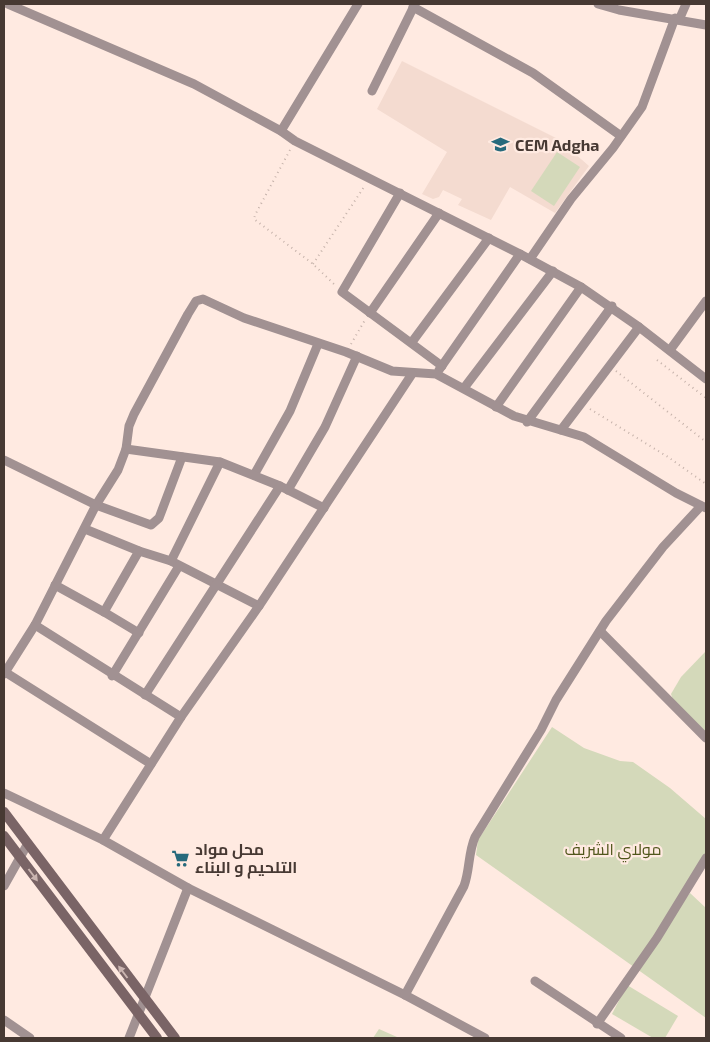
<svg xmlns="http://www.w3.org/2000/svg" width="710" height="1042" viewBox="0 0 710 1042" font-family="'Exo 2',Cairo,sans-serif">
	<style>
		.built { fill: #f4dbd0 }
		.green { fill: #d4d9ba }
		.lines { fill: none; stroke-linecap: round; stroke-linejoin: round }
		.path { stroke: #c5b2aa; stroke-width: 2; stroke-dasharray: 1 4; stroke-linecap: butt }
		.street { stroke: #a19192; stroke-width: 9 }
		.secondary { stroke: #7a6466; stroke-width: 10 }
		.oneway { fill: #cab4b0 }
		.labels { text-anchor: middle; stroke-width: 4.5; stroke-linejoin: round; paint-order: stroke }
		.poi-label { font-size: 16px; font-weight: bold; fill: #473933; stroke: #ffeae1; text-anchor: start }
		.park-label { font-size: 16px; fill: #50561b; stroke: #ffeae1 }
	</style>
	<rect width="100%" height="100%" fill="#ffeae1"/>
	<!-- built -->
	<path class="built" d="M402 61 558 139 589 166 555 213 510 187 491 220 458 205 462 199 443 190 439 197 433 199 422 194 447 152 377 109Z"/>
	<!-- green -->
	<g class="green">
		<path d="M557 152 580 167 554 206 531 191Z"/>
		<path d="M706 651V735L673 700 671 694 681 677Z"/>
		<path d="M552 727 584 748 620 761 633 762 670 788 706 819V857L672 916 690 893 706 908V1018L476 855 478 840Z"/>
		<path d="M627 985 678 1016 665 1038H653L612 1014Z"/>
		<path d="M379 1029 397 1037 373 1038Z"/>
	</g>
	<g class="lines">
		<!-- path -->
		<g class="path">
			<path d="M290 150 255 215 254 219 313 264 335 285"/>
			<path d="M313 264 364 187"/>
			<path d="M351 344 365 320"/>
			<path d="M657 360 706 398"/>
			<path d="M616 371 706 442"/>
			<path d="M590 409 668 457 706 484"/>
		</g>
		<!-- street -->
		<g class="street">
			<path d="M8 4 194 84 281 131 295 141 520 254 581 287 639 327 706 379"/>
			<path d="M598 4 619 10 706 25"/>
			<path d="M413 7 533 73 621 136"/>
			<path d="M679 20 686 4"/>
			<path d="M372 91 415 4"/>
			<path d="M281 131 358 4"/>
			<path d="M400 193 342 292 442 366"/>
			<path d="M530 259 571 199 613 148 642 107 675 18"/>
			<path d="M370 313 439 213"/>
			<path d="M412 342 489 238"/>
			<path d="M670 350 706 301"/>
			<path d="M439 370 520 254"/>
			<path d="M464 388 553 271"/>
			<path d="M496 407 581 287"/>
			<path d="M527 422 612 306"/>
			<path d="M561 430 639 327"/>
			<path d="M126 449 129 426 134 414 188 314 196 301 203 299 244 318 346 352 392 371 436 374 514 416 584 437 676 493 706 508"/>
			<path d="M4 460 96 505 151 525 159 518 182 457"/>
			<path d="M254 475 290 411 318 344"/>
			<path d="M288 490 325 427 357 356"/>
			<path d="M85 529 139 551 171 561 259 606"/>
			<path d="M139 551 104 612 139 633"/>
			<path d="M171 561 220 462"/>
			<path d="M55 585 104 612"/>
			<path d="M35 625 181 717"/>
			<path d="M600 631 706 738"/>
			<path d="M5 672 151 764"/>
			<path d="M4 674 35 625 96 505 118 470 126 449 220 462 280 486 324 508"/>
			<path d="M112 676 179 566"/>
			<path d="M145 695 280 486"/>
			<path d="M4 793 103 840 188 888 405 995 485 1038"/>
			<path d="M103 840 181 717 259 606 412 374"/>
			<path d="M4 886 27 845"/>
			<path d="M535 981 621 1038"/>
			<path d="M405 995 464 886C470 870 468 853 475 837L541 730 556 700 606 621 663 547 701 506"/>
			<path d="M4 1020 30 1038"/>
			<path d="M597 1024 657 938 706 858"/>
			<path d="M129 1038 188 888"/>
		</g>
		<!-- secondary -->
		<g class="secondary">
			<path d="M4 812 175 1038"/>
			<path d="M4 836 157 1038"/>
		</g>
	</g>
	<!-- one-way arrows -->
	<defs><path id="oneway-solid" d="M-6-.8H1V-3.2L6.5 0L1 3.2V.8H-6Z" transform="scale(1.25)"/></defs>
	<g class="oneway">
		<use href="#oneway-solid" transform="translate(33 875) rotate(53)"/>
		<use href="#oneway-solid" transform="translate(123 972) rotate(-127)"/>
	</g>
	<!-- icons -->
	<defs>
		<symbol id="school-bare" viewBox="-9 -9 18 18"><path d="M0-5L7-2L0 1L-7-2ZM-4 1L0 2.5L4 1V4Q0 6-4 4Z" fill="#276a7c" stroke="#ffeae1" stroke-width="2.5" paint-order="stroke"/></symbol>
		<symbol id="supermarket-bare" viewBox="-9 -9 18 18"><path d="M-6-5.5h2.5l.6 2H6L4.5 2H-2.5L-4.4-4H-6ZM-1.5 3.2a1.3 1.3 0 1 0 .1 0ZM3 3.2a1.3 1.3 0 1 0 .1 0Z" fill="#276a7c" stroke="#ffeae1" stroke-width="2.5" paint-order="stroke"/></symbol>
	</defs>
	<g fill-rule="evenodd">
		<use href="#school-bare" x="488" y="132" width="25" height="25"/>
		<use href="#supermarket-bare" x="168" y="846" width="25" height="25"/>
	</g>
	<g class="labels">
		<!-- poi labels -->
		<g class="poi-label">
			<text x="515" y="151">CEM Adgha</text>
			<text x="195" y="855">محل مواد<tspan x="195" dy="18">التلحيم و البناء</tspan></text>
		</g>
		<!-- park labels -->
		<g class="park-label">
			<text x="613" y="855">مولاي الشريف</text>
		</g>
	</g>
	<!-- border -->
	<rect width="710" height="1042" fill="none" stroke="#473933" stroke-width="10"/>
</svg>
